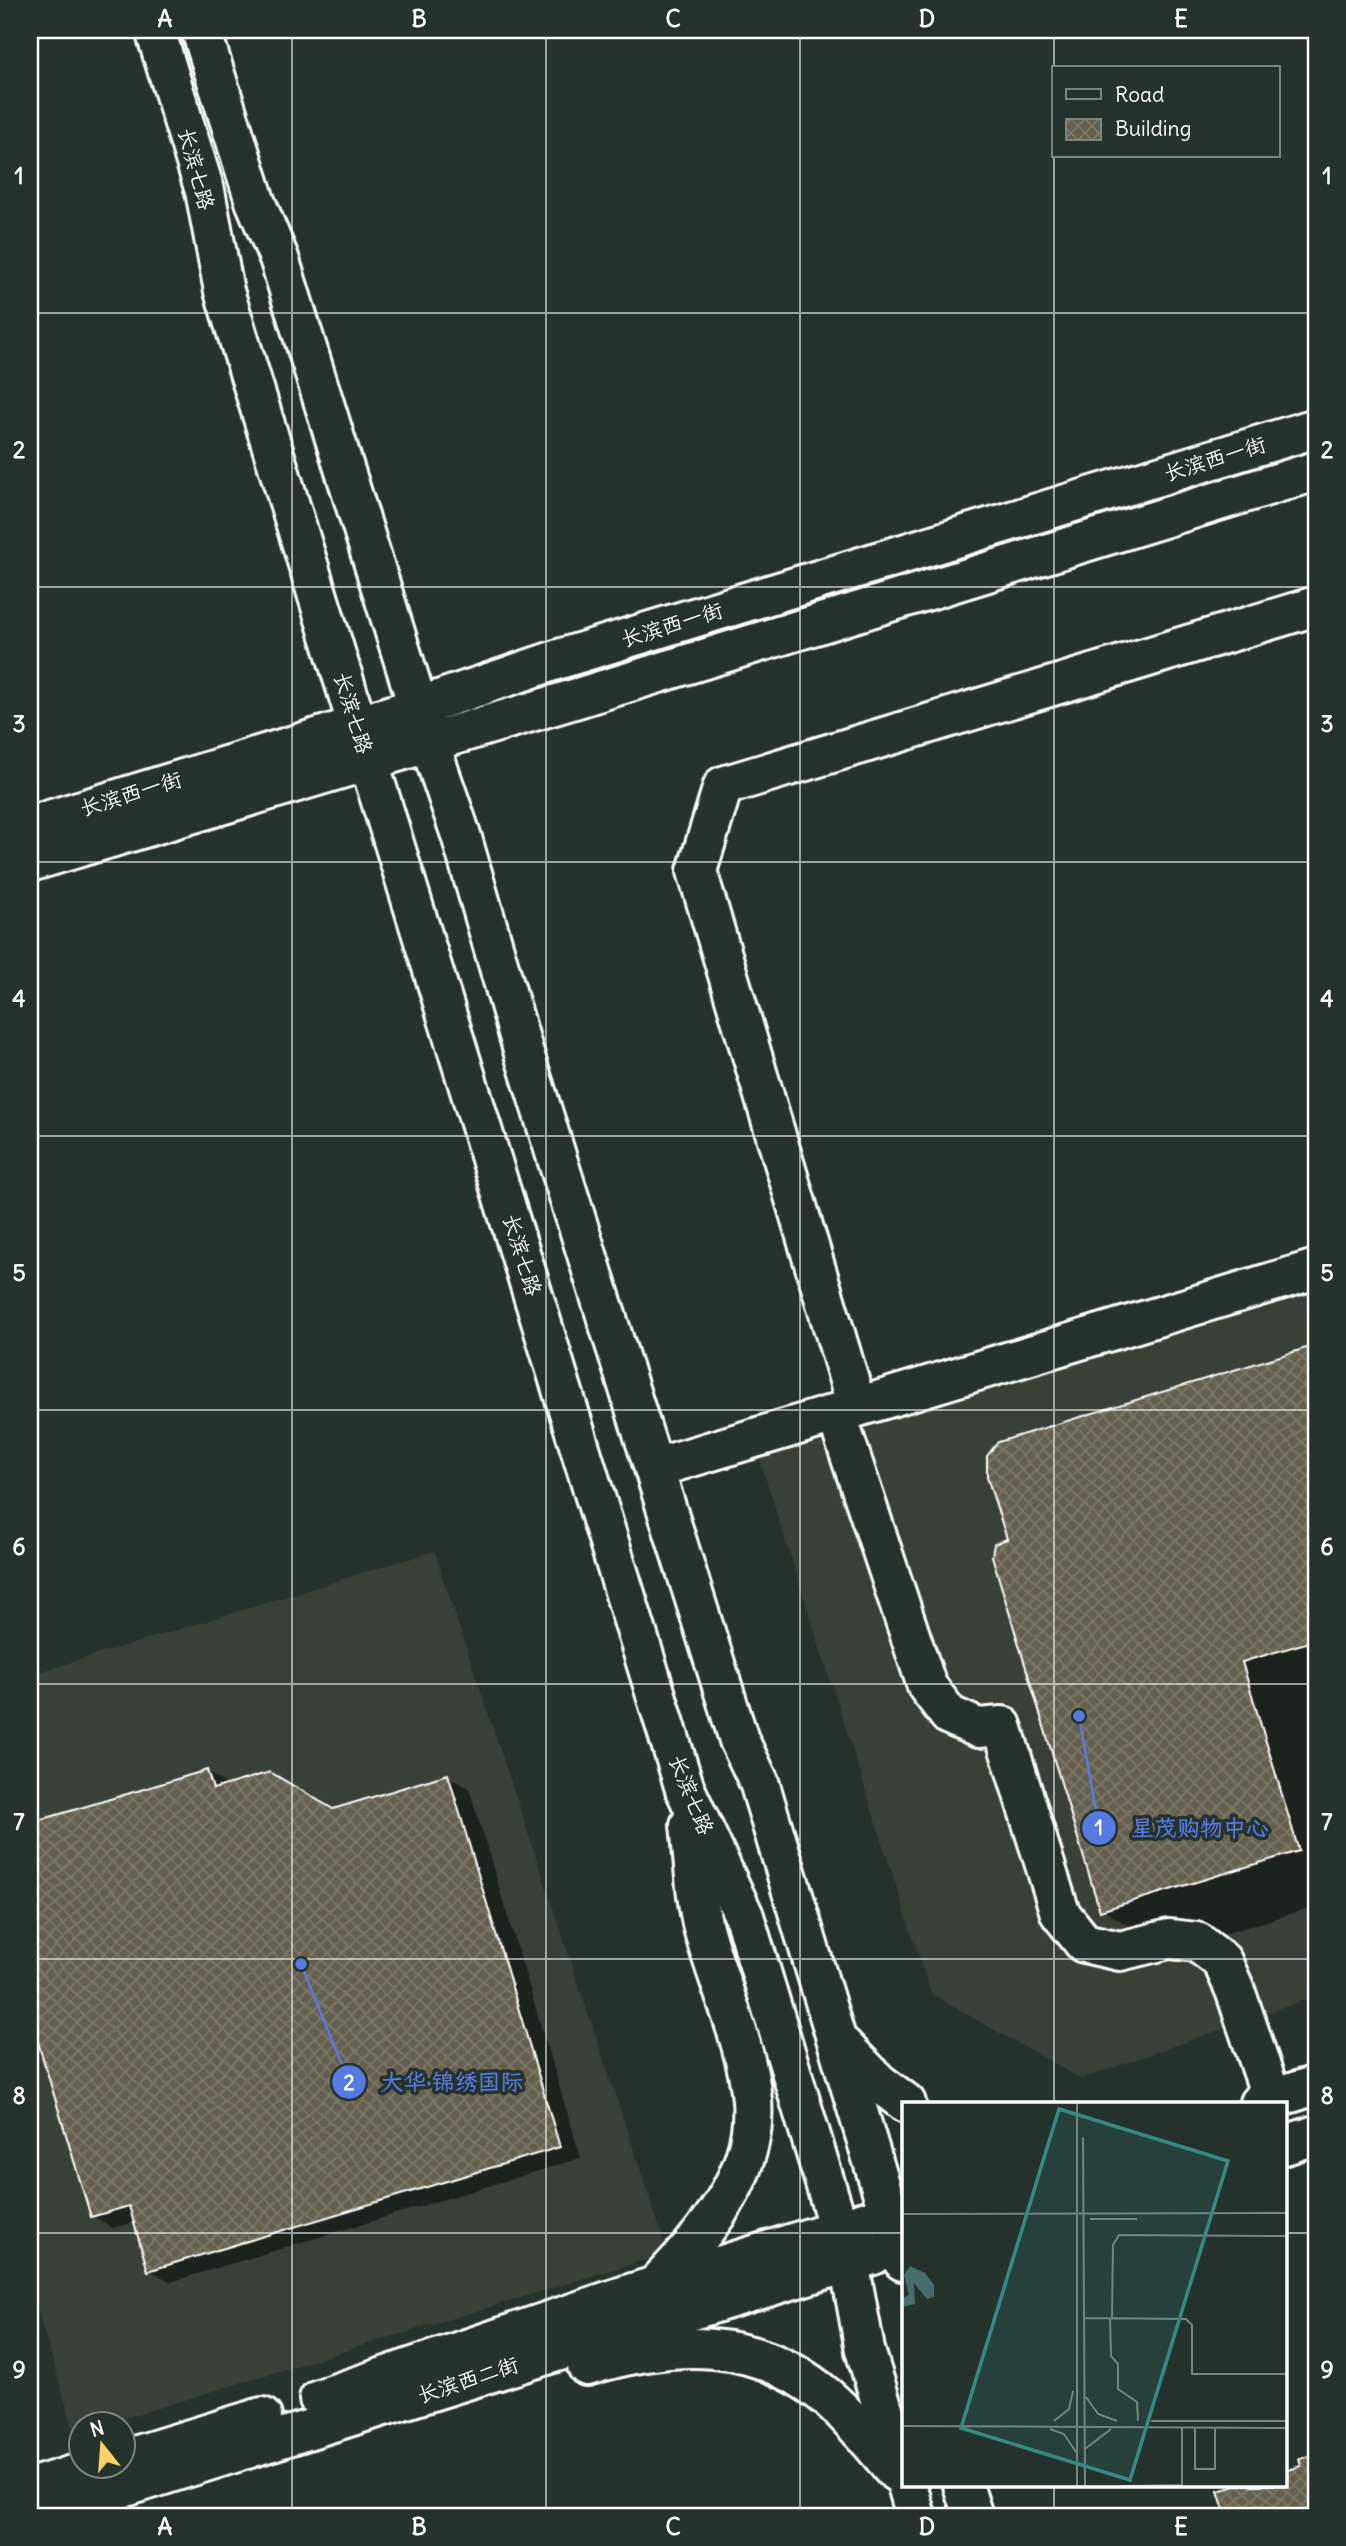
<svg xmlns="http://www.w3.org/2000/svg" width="1346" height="2546" viewBox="0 0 1346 2546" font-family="Delius,'LXGW WenKai TC',sans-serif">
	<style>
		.built { fill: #394037 }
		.shadow { fill: #0007 }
		.building { fill: url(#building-cross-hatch); stroke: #fff; stroke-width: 2 }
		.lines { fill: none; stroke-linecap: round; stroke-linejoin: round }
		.minor-casing { stroke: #fff; stroke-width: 44 }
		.major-casing { stroke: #fff; stroke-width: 44 }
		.minor { stroke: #26332d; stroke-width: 38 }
		.major { stroke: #26332d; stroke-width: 38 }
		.grid { fill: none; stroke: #fff; stroke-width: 2; stroke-opacity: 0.55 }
		.labels { text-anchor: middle; stroke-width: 7; stroke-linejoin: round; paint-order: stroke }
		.street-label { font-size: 21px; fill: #fff; stroke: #26332d }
		.inset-road { fill: none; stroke: #7d8581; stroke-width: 2 }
		.view { fill: #338b84; fill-opacity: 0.15; stroke: #338b84; stroke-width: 3.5 }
		.inset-edge { fill: none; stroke: #fff; stroke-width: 3.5 }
		.leader { fill: none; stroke: #567ae2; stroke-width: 2.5 }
		.callout-dot { fill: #567ae2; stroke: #26332d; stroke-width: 2.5 }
		.mark-label { font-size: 21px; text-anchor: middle; font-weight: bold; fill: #fff }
		.callout-label { font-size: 23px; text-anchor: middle; font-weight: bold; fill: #567ae2; stroke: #26332d; stroke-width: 7; stroke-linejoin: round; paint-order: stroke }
		.neatline { fill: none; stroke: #fff; stroke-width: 2.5 }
		.grid-label { font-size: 23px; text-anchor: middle; font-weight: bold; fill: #fff }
	</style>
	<defs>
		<pattern id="building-cross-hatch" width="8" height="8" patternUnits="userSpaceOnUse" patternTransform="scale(1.75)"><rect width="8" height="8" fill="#65604e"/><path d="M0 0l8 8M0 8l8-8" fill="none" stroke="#7c7869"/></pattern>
	</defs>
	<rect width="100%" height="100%" fill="#26332d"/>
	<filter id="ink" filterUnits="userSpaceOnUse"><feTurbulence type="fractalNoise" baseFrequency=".0143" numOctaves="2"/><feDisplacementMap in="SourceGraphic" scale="14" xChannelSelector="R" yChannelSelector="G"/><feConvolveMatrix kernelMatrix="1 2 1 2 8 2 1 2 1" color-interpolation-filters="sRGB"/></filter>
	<g filter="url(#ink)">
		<!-- built -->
		<g class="built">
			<path d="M1316 1258V1996L1081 2079 931 1994 753 1439Z"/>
			<path d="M434 1551 668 2253 108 2423 80 2424V2432L75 2434 30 2285V1675Z"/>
		</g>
		<!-- shadow -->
		<g class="shadow">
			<path d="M1316 1346V1700L1311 1702 1316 1721V1906L1171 1950 1102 1910 1009 1540 999 1443Z"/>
			<path d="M207 1772 229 1786 333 1810 447 1776 469 1788 581 2158 171 2282 150 2270 136 2222 113 2228 92 2216 30 2010V1893L35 1891 30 1873V1825Z"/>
			<path d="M1316 2456V2516H1228L1221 2492 1245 2485H1285V2473L1304 2467 1301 2460Z"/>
		</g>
		<!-- building -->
		<g class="building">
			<path d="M1316 1345V1640L1242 1662 1299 1851 1100 1911 992 1556 994 1544 1007 1539 987 1477V1456L998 1442Z"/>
			<path d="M207 1770 213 1789 270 1772 333 1809 448 1774 560 2147 148 2271 129 2206 91 2217 30 2016V1891L33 1890 30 1879V1823Z"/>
			<path d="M1316 2454V2516H1226L1218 2491 1239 2485H1285V2471L1301 2466 1299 2459Z"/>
		</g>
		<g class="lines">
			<defs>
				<g id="minor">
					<path d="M30 826 418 707 559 659 1316 428"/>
					<path d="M30 862 571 700 1316 471"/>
					<path d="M857 1407 697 871 723 786 1316 606"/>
					<path d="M836 1413 927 1686 949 1715 978 1728 1002 1726 1060 1913 1084 1943 1120 1951 1169 1939 1197 1942 1222 1961 1235 1990 1272 2099"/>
					<path d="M655 1468 1316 1269"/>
				</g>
				<g id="major">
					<path d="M155 30 205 191 224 291 685 1789 744 1916 849 2262 865 2350 903 2474"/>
					<path d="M201 30 255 201 279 258 429 742 461 835 523 1050 739 1740 759 1782 903 2261"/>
					<path d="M843 2046 879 2083 906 2103"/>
					<path d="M1259 2103 1316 2085"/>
					<path d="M1285 2145 1316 2135"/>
					<path d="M657 2284C704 2235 758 2175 752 2100 747 2044 719 1986 704 1931 695 1898 694 1860 690 1825"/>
					<path d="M587 2366C673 2340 755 2336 827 2397 853 2419 874 2447 896 2472"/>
					<path d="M319 2399 620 2297 864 2221"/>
					<path d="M122 2460 262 2417"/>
					<path d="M907 2485 916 2516"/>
					<path d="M963 2485 973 2516"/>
					<path d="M30 2488 103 2466"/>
					<path d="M33 2516 626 2330 873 2255"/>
				</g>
			</defs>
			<!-- minor casing -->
			<use href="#minor" class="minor-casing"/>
			<!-- major casing -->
			<use href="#major" class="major-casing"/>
			<!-- minor -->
			<use href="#minor" class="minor"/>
			<!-- major -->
			<use href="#major" class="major"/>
		</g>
	</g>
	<!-- grid -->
	<path class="grid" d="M292 30V2516M546 30V2516M800 30V2516M1054 30V2103M30 313H1316M30 587H1316M30 862H1316M30 1136H1316M30 1410H1316M30 1684H1316M30 1959H1316M30 2233H903M1285 2233H1316M1054 2485V2516"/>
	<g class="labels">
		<!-- street labels -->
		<g class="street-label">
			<text transform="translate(196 169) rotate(75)" y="7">长滨七路</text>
			<text transform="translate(1215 459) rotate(-17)" y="7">长滨西一街</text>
			<text transform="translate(672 625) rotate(-17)" y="7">长滨西一街</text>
			<text transform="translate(353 713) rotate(73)" y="7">长滨七路</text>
			<text transform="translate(131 794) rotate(-17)" y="7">长滨西一街</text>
			<text transform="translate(522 1255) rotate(73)" y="7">长滨七路</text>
			<text transform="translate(691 1795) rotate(68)" y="7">长滨七路</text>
			<text transform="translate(468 2380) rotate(-18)" y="7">长滨西二街</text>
		</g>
	</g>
	<!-- overview -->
	<g transform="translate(902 2102)">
		<rect width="385" height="385" fill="#26332d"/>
		<path d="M8 164 23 171 32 183V195L25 197 12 181 13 202 0 205V196L7 193 2 173Z" fill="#476c6c"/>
		<path class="inset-road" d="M181 35 183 384M0 112 385 111M188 117H235M183 216 284 217 290 223V272H385M208 216 209 254 216 262V287L235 300 236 319M210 216 211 143 217 133 385 134M184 295 196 312 215 319M152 319 167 307 171 289M249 319H385M0 324 385 326M280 326V384M293 326V367H313V326M148 327 162 332 174 350M183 347 209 327M175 384V1M218 384 280 383"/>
		<path class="view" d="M157 7 326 59 228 378 59 326Z"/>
		<rect width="385" height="385" class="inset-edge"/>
	</g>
	<!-- callouts -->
	<path class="leader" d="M1079 1716L1099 1828M301 1964L349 2082"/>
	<g class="callout-dot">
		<circle cx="1079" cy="1716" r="7"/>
		<circle cx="301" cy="1964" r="7"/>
		<circle cx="1099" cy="1828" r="18"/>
		<circle cx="349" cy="2082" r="18"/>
	</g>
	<g class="mark-label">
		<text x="1099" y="1835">1</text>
		<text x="349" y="2090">2</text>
	</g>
	<g class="callout-label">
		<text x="1200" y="1836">星茂购物中心</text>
		<text x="452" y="2090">大华·锦绣国际</text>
	</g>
	<!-- margin -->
	<rect width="1346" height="2546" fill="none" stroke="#26332d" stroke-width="77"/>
	<!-- legend -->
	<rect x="1052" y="66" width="228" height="91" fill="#26332d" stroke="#7d8581" stroke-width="2"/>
	<rect x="1066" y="89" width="35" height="10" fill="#26332d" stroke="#7d8581" stroke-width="2"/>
	<text x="1115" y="102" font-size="21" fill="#ffffff">Road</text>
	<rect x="1066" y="119" width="35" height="21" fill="url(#building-cross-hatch)" stroke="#7d8581" stroke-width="2"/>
	<text x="1115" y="136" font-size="21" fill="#ffffff">Building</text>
	<!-- north arrow -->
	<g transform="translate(102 2445) rotate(343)"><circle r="33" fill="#26332d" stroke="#7d8581" stroke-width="2"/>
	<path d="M0-5L12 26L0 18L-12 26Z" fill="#ffd166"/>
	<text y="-10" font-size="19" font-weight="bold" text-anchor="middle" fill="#ffffff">N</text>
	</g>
	<rect x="38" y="38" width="1270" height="2470" class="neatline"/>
	<g class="grid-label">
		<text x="165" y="27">A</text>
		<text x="419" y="27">B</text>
		<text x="673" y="27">C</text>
		<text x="927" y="27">D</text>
		<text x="1181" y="27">E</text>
		<text x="19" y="184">1</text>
		<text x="1327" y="184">1</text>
		<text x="19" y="458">2</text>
		<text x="1327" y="458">2</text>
		<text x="19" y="732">3</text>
		<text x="1327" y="732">3</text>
		<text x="19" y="1007">4</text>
		<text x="1327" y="1007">4</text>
		<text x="19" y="1281">5</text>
		<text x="1327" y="1281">5</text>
		<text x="19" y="1555">6</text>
		<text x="1327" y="1555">6</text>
		<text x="19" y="1830">7</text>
		<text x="1327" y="1830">7</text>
		<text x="19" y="2104">8</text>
		<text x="1327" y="2104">8</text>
		<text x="19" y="2378">9</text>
		<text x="1327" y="2378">9</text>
		<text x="165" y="2535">A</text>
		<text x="419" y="2535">B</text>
		<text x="673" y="2535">C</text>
		<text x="927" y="2535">D</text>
		<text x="1181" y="2535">E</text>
	</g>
</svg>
